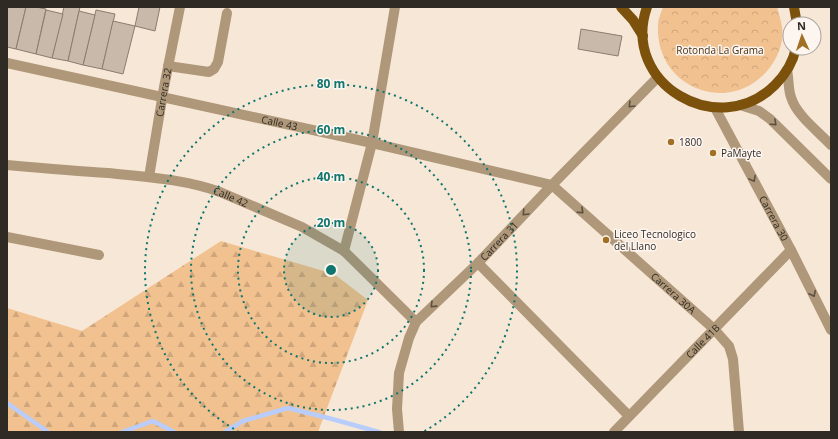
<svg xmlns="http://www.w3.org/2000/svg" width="838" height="439" viewBox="0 0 838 439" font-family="'Open Sans',sans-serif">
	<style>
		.forest { fill: url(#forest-firs) }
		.park { fill: url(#park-crowns) }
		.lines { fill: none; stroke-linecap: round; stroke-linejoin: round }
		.stream { stroke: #b8cdfb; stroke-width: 4.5 }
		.building { fill: #c8b9aa; stroke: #8b7c6e }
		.minor { stroke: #af9779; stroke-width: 10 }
		.major { stroke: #7b510b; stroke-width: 10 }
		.oneway { stroke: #5c5042 }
		.ring { fill: none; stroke: #0f766e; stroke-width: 2; stroke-dasharray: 2 4 }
		.poi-dot { fill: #a27025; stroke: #fdf6f0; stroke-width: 1.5 }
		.labels { text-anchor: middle; stroke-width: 3; stroke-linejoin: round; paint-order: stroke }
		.park-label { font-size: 10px; fill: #482f11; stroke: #fdf6f0 }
		.street-label { font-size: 10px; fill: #302a24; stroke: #fdf6f0 }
		.poi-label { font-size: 10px; fill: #302a24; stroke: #fdf6f0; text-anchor: start }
		.centre { fill: #0f766e; stroke: #fdf6f0; stroke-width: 2 }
		.ring-label { font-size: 12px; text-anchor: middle; font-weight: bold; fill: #0f766e; stroke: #fdf6f0; stroke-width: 3; stroke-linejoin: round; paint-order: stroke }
	</style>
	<defs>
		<pattern id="forest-firs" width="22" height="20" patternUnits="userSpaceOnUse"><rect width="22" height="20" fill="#f1c18f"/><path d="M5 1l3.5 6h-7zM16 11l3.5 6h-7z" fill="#cfa67b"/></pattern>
		<pattern id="park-crowns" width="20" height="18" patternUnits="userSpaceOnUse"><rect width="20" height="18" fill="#f1c18f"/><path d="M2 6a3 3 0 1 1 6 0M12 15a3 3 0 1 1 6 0" fill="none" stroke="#cfa67b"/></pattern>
	</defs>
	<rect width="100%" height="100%" fill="#f7e7d7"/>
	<!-- forest -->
	<path class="forest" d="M221 241 334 274 368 300 318 432H7V308L82 331Z"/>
	<!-- park -->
	<path class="park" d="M663 7H777C780 18 784 29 782 40 777 69 750 94 720 93 682 92 656 62 658 25 658 19 661 13 663 7Z"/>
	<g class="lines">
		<!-- stream -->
		<g class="stream">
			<path d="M7 403 48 432"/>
			<path d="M122 432 153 421 174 432"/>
			<path d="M225 432 243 421 288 408 332 419 379 432"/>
		</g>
	</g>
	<!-- building -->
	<g class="building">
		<path d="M7 7H26L16 49 7 47Z"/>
		<path d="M26 7H36L46 9 36 54 16 49Z"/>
		<path d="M64 7H80L68 61 52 58Z"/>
		<path d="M139 7H160L155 31 135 26Z"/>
		<path d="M46 10 63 14 52 58 36 54Z"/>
		<path d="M96 10 115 14 102 69 83 65Z"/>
		<path d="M79 11 95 15 83 65 68 61Z"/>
		<path d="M113 21 135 26 123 74 102 69Z"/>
		<path d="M581 29 622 36 618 56 578 49Z"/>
	</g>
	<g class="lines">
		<!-- minor -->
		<g class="minor">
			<path id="s1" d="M7 63 372 143 552 185 714 329 729 346 733 359 739 432"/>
			<path d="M168 66 209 72 214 69 218 62 227 13"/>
			<path d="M787 70C789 79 788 89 791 97 796 115 819 132 831 145"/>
			<path d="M740 105 759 111 770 119 831 179"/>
			<path id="s2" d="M715 108 791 250 831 330"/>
			<path id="s3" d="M7 165C41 168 75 171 108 173 146 177 184 179 220 192L302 227 344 251 416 322"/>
			<path id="s4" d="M149 177 164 87 180 7"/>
			<path d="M7 237 99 255"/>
			<path d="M344 251 372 143 395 7"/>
			<path d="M478 263 629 416"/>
			<path id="s5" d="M399 432 397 409 399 373 409 338 416 322 478 263 552 185 658 77"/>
			<path id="s6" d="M614 432 791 250"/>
		</g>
		<!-- major -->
		<g class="major">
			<path d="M621 7 633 20 643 36"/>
			<path d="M647 7C620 84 719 141 775 85 785 75 793 62 796 48"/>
			<path d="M794 7 797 24"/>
		</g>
	</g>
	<!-- one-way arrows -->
	<defs><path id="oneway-chevron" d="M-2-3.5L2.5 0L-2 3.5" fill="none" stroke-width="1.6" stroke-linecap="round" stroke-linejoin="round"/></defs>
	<g class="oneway">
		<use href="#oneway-chevron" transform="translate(631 105) rotate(135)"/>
		<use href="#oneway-chevron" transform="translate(774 123) rotate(42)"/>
		<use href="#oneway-chevron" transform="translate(753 179) rotate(62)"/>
		<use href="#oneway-chevron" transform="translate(581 211) rotate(42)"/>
		<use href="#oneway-chevron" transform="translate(525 213) rotate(133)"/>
		<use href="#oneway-chevron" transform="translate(813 294) rotate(64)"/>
		<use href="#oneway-chevron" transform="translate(433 305) rotate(136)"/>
	</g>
	<!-- distance rings -->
	<circle cx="331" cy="270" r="47" fill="#0f766e" fill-opacity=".12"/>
	<g class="ring">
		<circle cx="331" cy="270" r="47"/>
		<circle cx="331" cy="270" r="93"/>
		<circle cx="331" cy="270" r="140"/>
		<path d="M239 432A186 186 0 1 1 423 432"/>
	</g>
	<!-- markers -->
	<g class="poi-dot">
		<circle cx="671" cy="142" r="4"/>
		<circle cx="713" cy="153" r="4"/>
		<circle cx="606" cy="240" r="4"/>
	</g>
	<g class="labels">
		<!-- park labels -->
		<g class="park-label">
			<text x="720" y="54">Rotonda La Grama</text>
		</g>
		<!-- street labels -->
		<g class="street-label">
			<text dy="4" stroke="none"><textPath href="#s4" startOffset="86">Carrera 32</textPath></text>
			<text dy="4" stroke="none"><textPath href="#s1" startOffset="279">Calle 43</textPath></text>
			<text dy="4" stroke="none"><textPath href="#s3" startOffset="227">Calle 42</textPath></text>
			<text dy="4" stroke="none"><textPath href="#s2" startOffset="125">Carrera 30</textPath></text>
			<text dy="4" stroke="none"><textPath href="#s5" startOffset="229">Carrera 31</textPath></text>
			<text dy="4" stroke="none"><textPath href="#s1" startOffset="721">Carrera 30A</textPath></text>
			<text dy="4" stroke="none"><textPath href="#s6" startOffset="127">Calle 41B</textPath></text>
		</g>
		<!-- poi labels -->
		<g class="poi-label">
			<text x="679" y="146">1800</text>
			<text x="721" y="157">PaMayte</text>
			<text x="614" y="238">Liceo Tecnologico<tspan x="614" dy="12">del Llano</tspan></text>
		</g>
	</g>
	<circle cx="331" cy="270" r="6" class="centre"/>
	<g class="ring-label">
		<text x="331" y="88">80 m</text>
		<text x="331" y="134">60 m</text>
		<text x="331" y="181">40 m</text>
		<text x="331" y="227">20 m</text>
	</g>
	<!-- border -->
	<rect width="838" height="439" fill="none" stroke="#302a24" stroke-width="16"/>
	<!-- north arrow -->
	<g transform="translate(802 36) rotate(357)"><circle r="19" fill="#fdf6f0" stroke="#aba49e"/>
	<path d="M0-3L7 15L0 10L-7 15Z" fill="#a27025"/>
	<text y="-6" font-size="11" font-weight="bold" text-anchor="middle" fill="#302a24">N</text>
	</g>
</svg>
